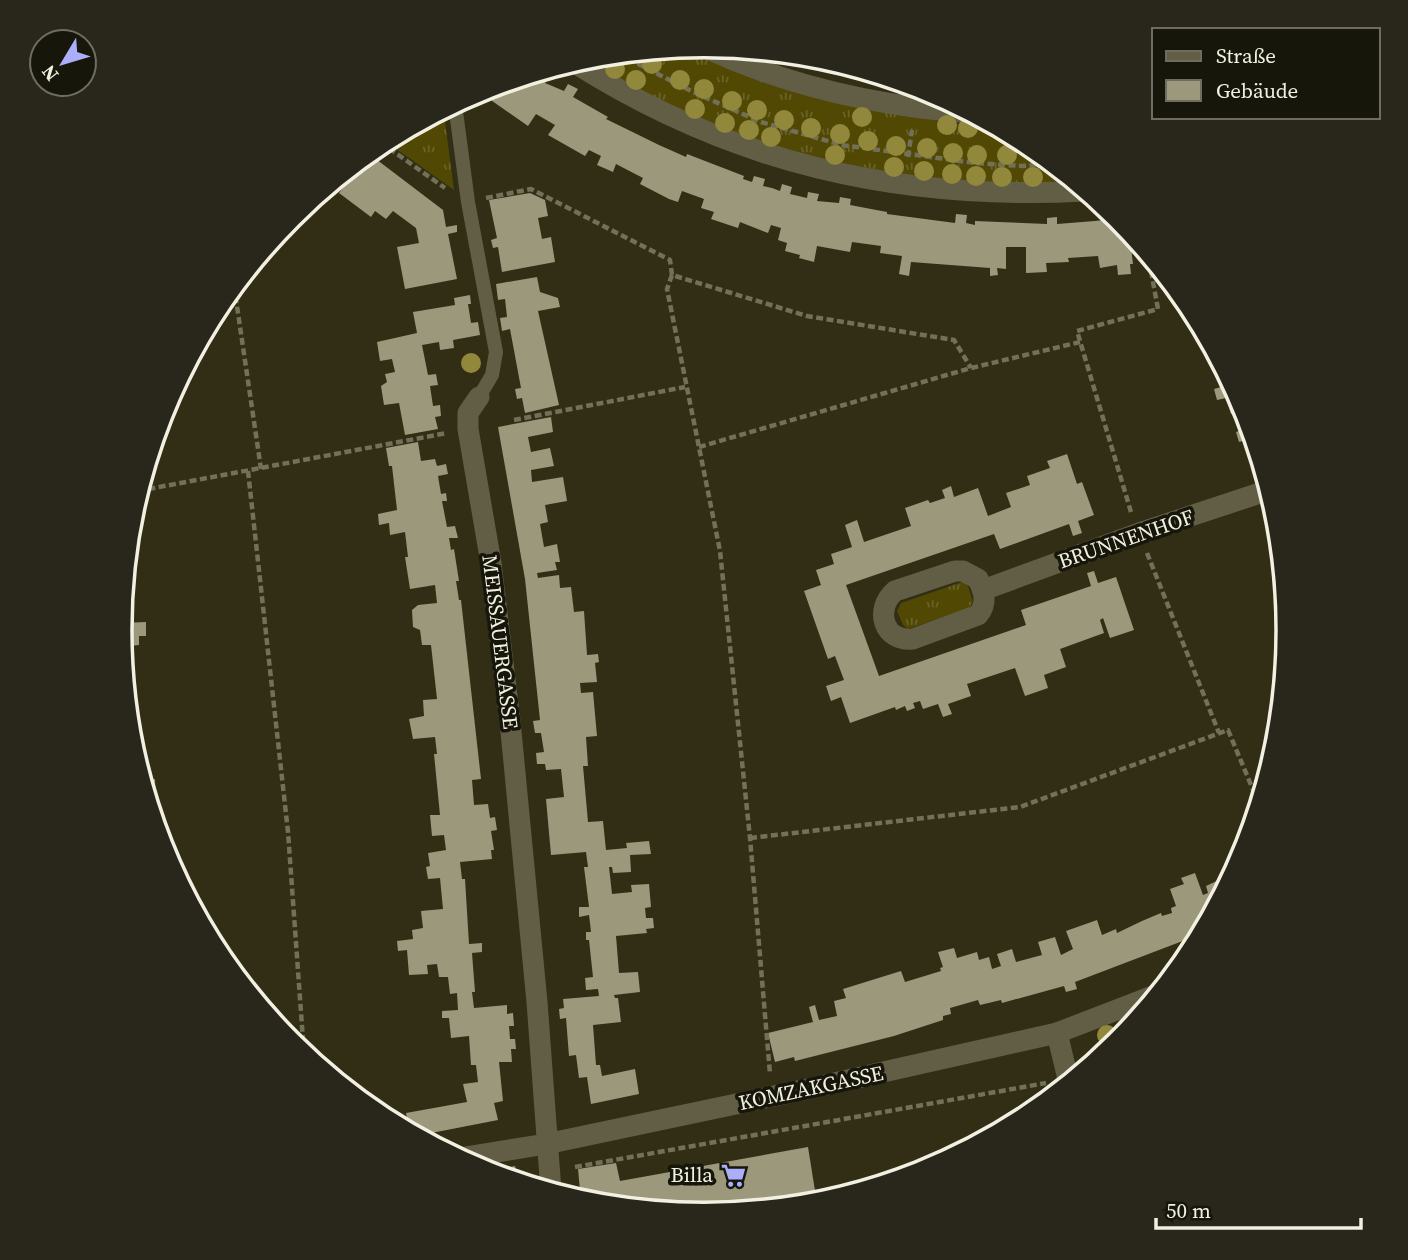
<svg xmlns="http://www.w3.org/2000/svg" width="1408" height="1260" viewBox="0 0 1408 1260" font-family="'Source Serif 4',serif">
	<style>
		.grass { fill: url(#grass-tufts) }
		.building { fill: #9b987c }
		.lines { fill: none; stroke-linecap: round; stroke-linejoin: round }
		.path { stroke: #73705a; stroke-width: 4.5; stroke-dasharray: 7 3.5; stroke-linecap: butt }
		.lane { stroke: #625e45; stroke-width: 14 }
		.street { stroke: #625e45; stroke-width: 21 }
		.tree { fill: #92883c }
		.labels { text-anchor: middle; stroke-width: 7; stroke-linejoin: round; paint-order: stroke }
		.street-label { font-size: 21px; fill: #f2f0e1; stroke: #17160b }
		.poi-label { font-size: 21px; fill: #f2f0e1; stroke: #17160b; text-anchor: end }
		.rim { fill: none; stroke: #f2f0e1; stroke-width: 3.5 }
	</style>
	<defs>
		<pattern id="grass-tufts" width="24" height="20" patternUnits="userSpaceOnUse" patternTransform="scale(1.75)"><rect width="24" height="20" fill="#514804"/><path d="M3 7l-1-3M5 7V3M7 7l1-3M15 17l-1-3M17 17v-4M19 17l1-3" fill="none" stroke="#6a6328"/></pattern>
	</defs>
	<rect width="100%" height="100%" fill="#312e15"/>
	<!-- grass -->
	<g class="grass">
		<path d="M684 47 750 77 788 90 837 103 951 123 992 125 1029 144 1074 181 987 184 901 176 786 151 680 111 584 59Z"/>
		<path d="M444 110V114L454 190 395 148 411 127Z"/>
		<path d="M962 582 968 586 973 602 969 608 908 629 903 625 897 611 901 603Z"/>
	</g>
	<!-- building -->
	<g class="building">
		<path d="M541 72 549 77 545 83 564 91 568 84 578 89 573 97 608 117 606 119 659 145 686 157 687 154 744 176 743 179 752 182 754 176 765 179 763 186 772 188 780 191 782 184 792 187 790 194 807 198 808 192 819 194 817 201 839 203 840 197 851 199 850 205 887 212V214L955 223 956 214 967 215 966 223 975 225V221L1047 224V218L1057 217V224L1095 221 1104 220 1103 211H1110L1114 214V219L1119 218 1136 239 1130 240 1133 264H1130L1131 274 1118 275 1117 265 1100 268 1098 256 1068 258 1069 262 1046 263 1047 272 1026 273V247H1006V269L997 268 998 275 990 276V268L911 262 909 276 899 274 902 256 880 253 881 246 852 242 850 252 817 246 814 262 799 258 800 255 785 251 787 243 778 240 781 228 771 225 768 233 740 222 738 228 711 219 714 212 701 208 704 199 682 191 678 202 669 199 640 184 643 178 616 164 613 172 597 165 601 156 589 150 585 156 548 135 555 125 536 114 528 126 485 96 492 87 533 74 536 76Z"/>
		<path d="M883 77 895 80 894 84 882 82Z"/>
		<path d="M368 153 443 210 446 227 457 225V232L448 234 457 279 405 289 397 247 419 243 416 228 393 211 386 219 375 211 371 217 339 193 351 178 344 173Z"/>
		<path d="M530 193 545 200 548 216 538 218 542 239 551 237 555 262 502 272 498 247 493 248 491 240 497 238 489 200Z"/>
		<path d="M537 277 540 292 558 298 560 307 538 311 559 405 525 413 522 398 517 399 515 389 521 388 510 329 502 331 500 318 507 317 505 299 498 300 496 284Z"/>
		<path d="M470 295 471 304H468L471 323 478 322 480 335 453 340 454 348 440 350 439 342 422 345 428 375 436 374 438 385 430 386 433 406 440 405 441 416 435 417 438 429 405 435 399 403 384 405 381 386 387 382 385 374 395 372 392 359 380 361 377 342 417 333 413 312 455 305 454 298Z"/>
		<path d="M1218 357 1224 368 1228 376 1223 378Z"/>
		<path d="M1232 384 1245 410 1231 414 1226 398 1217 400 1214 389Z"/>
		<path d="M551 417 553 432 528 437 531 452 550 448 554 466 531 470 532 482 563 477 567 501 545 505 548 522 540 524 544 547 557 544 560 562H555L557 570 537 573 538 578 559 575 560 588 571 587 574 612 584 611 587 655 598 654 599 662 595 663 597 682 580 683 581 693 593 692 597 736 586 737 588 766H583L588 822 603 821 606 850 627 848 626 843 649 841 651 854 630 855 631 872 613 873 612 867H609L612 894 632 892 631 885 649 884 651 907 645 908 646 918H653L654 928 646 929 647 933 616 936 619 973 638 972 640 992 614 995 615 998H618L621 1022 593 1025 596 1065H600L602 1076 635 1069 639 1094 591 1104 587 1077 579 1078 576 1055 569 1056 566 1018 560 1019 559 1009 564 1008 563 999 599 996 598 989 586 990 585 978 593 977 589 940H586V932H591L590 923 589 915 579 917V907H589L584 867H588L586 852 551 855 546 799 564 797 561 769 546 770 545 764H537L536 753 544 752 541 733H535L533 721 540 720 525 579 498 427Z"/>
		<path d="M1250 427 1262 464 1258 466 1250 439 1239 442 1236 432Z"/>
		<path d="M418 442 421 461 435 459 437 466 446 464 448 474 438 476 441 494 446 493 447 501H442L447 527 455 526 458 538H449L451 550 454 549 459 581H456L459 600H461L481 779 472 780 474 805 488 804 490 818 495 817 497 830 491 831 494 850H491L492 859 460 862 462 879H465L469 944 482 943V952L472 953 475 992H472L474 1008 507 1005V1014L513 1013 514 1026H509L510 1039H515L516 1049H511L512 1062H499L503 1101 494 1103 498 1120 416 1136 410 1132 406 1113 467 1102 463 1084 478 1082 476 1065H471L469 1036 451 1038 449 1018H442V1011L458 1010 457 993 450 994 448 977H439L437 964 427 965 428 974 409 975 407 950 398 951 397 941 413 939 412 930 423 928 421 911 443 909 440 878 428 879 426 867 430 866 428 853 446 850 444 835 432 836 430 815H440L434 754H437L435 737 413 739 409 719 424 716 423 700 437 699 431 645H422L420 630 413 627 412 610 418 605 437 603 435 585 410 589 405 557H408L405 532 390 535 389 523 379 525 378 514 397 510 392 466H389L386 448Z"/>
		<path d="M1067 454 1077 484 1082 482 1094 515 1078 521 1082 533 1073 536 1069 524 1000 549 994 534 846 585 879 676 1026 625 1021 610 1091 586 1087 573 1094 571 1098 583 1116 577 1134 630 1110 638 1103 618 1100 620 1104 633 1060 649 1066 667 1044 675 1048 688 1025 696 1015 668 967 684 971 696 948 704 952 714 943 717 938 704 923 709 920 701 913 703 915 708 907 711 905 706 896 710 895 707 850 723 841 697 831 701 826 686 844 680 835 656 828 659 804 591 821 585 816 570 834 564 831 554 852 547 845 525 857 520 864 542 911 526 905 508 928 500 930 503 945 498 942 490 951 486 954 497 978 488 988 516 1011 507 1006 493 1030 485 1027 476 1050 468 1047 461Z"/>
		<path d="M1276 512 1277 516 1280 548 1267 515Z"/>
		<path d="M129 581 130 592H123L124 582Z"/>
		<path d="M1286 601 1287 613 1283 614 1279 603Z"/>
		<path d="M146 622V636H139V645L121 647 120 623Z"/>
		<path d="M136 712 137 727 129 728 128 713Z"/>
		<path d="M155 779 156 805 149 806 142 780Z"/>
		<path d="M1195 873 1203 895 1208 893 1206 886 1234 873 1201 934 1075 982 1077 989 1066 992 1064 986 1002 1003 1001 1000 980 1005 978 1000 950 1008 951 1014 943 1016V1020L894 1036 795 1061 794 1057 775 1062 768 1033 813 1022 809 1007 815 1005 819 1020 837 1016 834 1001 846 998 843 989 901 971 905 982 941 971 940 968 943 967 938 952 954 948 957 958 977 952 979 960 989 957 992 969 1001 966 997 954 1012 949 1016 962 1042 955 1038 942 1055 937 1061 955 1073 949 1066 931 1097 920 1102 935 1116 929 1117 933 1142 921 1161 913 1162 916 1172 913 1171 908 1176 906 1170 889 1184 884 1181 878Z"/>
		<path d="M808 1147 817 1203 704 1214 581 1201 578 1169 616 1163 620 1181Z"/>
		<path d="M515 1166 519 1182 486 1172Z"/>
	</g>
	<g class="lines">
		<!-- path -->
		<g class="path">
			<path d="M619 54 691 91 761 122 842 145 975 163 1022 166 1053 164"/>
			<path d="M403 131 390 149 445 188"/>
			<path d="M908 157 912 130"/>
			<path d="M486 198 531 189 670 260 672 275 807 316 954 340 971 368"/>
			<path d="M672 275 667 289 720 551 750 838 770 1074"/>
			<path d="M234 286 261 469"/>
			<path d="M514 420 685 387"/>
			<path d="M699 447 971 368 1080 342"/>
			<path d="M248 471 288 832 304 1054"/>
			<path d="M138 491 447 433"/>
			<path d="M1131 512 1077 331 1158 309 1148 255"/>
			<path d="M1147 553 1219 733"/>
			<path d="M750 838 1020 807 1228 730 1259 804"/>
			<path d="M575 1167 1046 1083"/>
		</g>
		<!-- lane -->
		<path class="lane" d="M455 104 468 202 496 352 492 375 479 397"/>
		<!-- street -->
		<g class="street">
			<path d="M702 46C786 86 878 106 971 113"/>
			<path d="M573 62C732 163 898 201 1085 191"/>
			<path d="M479 397 468 413V429L491 563 510 721 537 1002 551 1191"/>
			<path d="M955 571H963L978 579C984 592 988 603 978 615L913 639C883 642 874 609 895 591Z"/>
			<path d="M983 590 1139 533 1269 490"/>
			<path d="M1057 1033 1069 1083"/>
			<path d="M459 1158 546 1144 812 1088 1057 1033 1158 994"/>
		</g>
	</g>
	<!-- trees -->
	<g class="tree">
		<circle cx="652" cy="64" r="10"/>
		<circle cx="615" cy="69" r="10"/>
		<circle cx="636" cy="80" r="10"/>
		<circle cx="680" cy="80" r="10"/>
		<circle cx="704" cy="89" r="10"/>
		<circle cx="732" cy="101" r="10"/>
		<circle cx="695" cy="109" r="10"/>
		<circle cx="757" cy="110" r="10"/>
		<circle cx="862" cy="117" r="10"/>
		<circle cx="784" cy="120" r="10"/>
		<circle cx="725" cy="123" r="10"/>
		<circle cx="947" cy="125" r="10"/>
		<circle cx="811" cy="128" r="10"/>
		<circle cx="968" cy="128" r="10"/>
		<circle cx="749" cy="130" r="10"/>
		<circle cx="840" cy="134" r="10"/>
		<circle cx="771" cy="137" r="10"/>
		<circle cx="868" cy="141" r="10"/>
		<circle cx="896" cy="146" r="10"/>
		<circle cx="927" cy="148" r="10"/>
		<circle cx="953" cy="153" r="10"/>
		<circle cx="835" cy="155" r="10"/>
		<circle cx="977" cy="155" r="10"/>
		<circle cx="1007" cy="155" r="10"/>
		<circle cx="894" cy="167" r="10"/>
		<circle cx="924" cy="171" r="10"/>
		<circle cx="952" cy="174" r="10"/>
		<circle cx="976" cy="176" r="10"/>
		<circle cx="1002" cy="177" r="10"/>
		<circle cx="1033" cy="177" r="10"/>
		<circle cx="471" cy="363" r="10"/>
		<circle cx="1107" cy="1035" r="10"/>
	</g>
	<!-- icons -->
	<defs>
		<symbol id="supermarket-bare" viewBox="-9 -9 18 18"><path d="M-6-5.5h2.5l.6 2H6L4.5 2H-2.5L-4.4-4H-6ZM-1.5 3.2a1.3 1.3 0 1 0 .1 0ZM3 3.2a1.3 1.3 0 1 0 .1 0Z" fill="#abaffb" stroke="#17160b" stroke-width="2.5" paint-order="stroke"/></symbol>
	</defs>
	<g fill-rule="evenodd">
		<use href="#supermarket-bare" x="716" y="1158" width="35" height="35"/>
	</g>
	<g class="labels">
		<!-- street labels -->
		<g class="street-label">
			<text transform="translate(1126 539) rotate(-19)" y="7">BRUNNENHOF</text>
			<text transform="translate(500 642) rotate(83)" y="7">MEISSAUERGASSE</text>
			<text transform="translate(811 1088) rotate(-12)" y="7">KOMZAKGASSE</text>
		</g>
		<!-- poi labels -->
		<g class="poi-label">
			<text x="713" y="1182">Billa</text>
		</g>
	</g>
	<!-- crop -->
	<path d="M0 0H1408V1260H0ZM132 630a572 572 0 1 1 1144 0a572 572 0 1 1-1144 0Z" fill="#29271c" fill-rule="evenodd"/>
	<path class="rim" d="M132 630a572 572 0 1 1 1144 0a572 572 0 1 1-1144 0Z"/>
	<!-- legend -->
	<rect x="1152" y="28" width="228" height="91" fill="#17160b" stroke="#6f6d61" stroke-width="2"/>
	<rect x="1166" y="51" width="35" height="10" fill="#625e45" stroke="#6f6d61" stroke-width="2"/>
	<text x="1216" y="63" font-size="21" fill="#f2f0e1">Straße</text>
	<rect x="1166" y="80" width="35" height="21" fill="#9b987c" stroke="#6f6d61" stroke-width="2"/>
	<text x="1216" y="98" font-size="21" fill="#f2f0e1">Gebäude</text>
	<!-- north arrow -->
	<g transform="translate(63 63) rotate(232)"><circle r="33" fill="#17160b" stroke="#6f6d61" stroke-width="2"/>
	<path d="M0-5L12 26L0 18L-12 26Z" fill="#abaffb"/>
	<text y="-10" font-size="19" font-weight="bold" text-anchor="middle" fill="#f2f0e1">N</text>
	</g>
	<!-- scale -->
	<path d="M1156 1218v10h205v-10" fill="none" stroke="#f2f0e1" stroke-width="3.5"/>
	<text x="1166" y="1218" font-size="21" fill="#f2f0e1" stroke="#17160b" stroke-width="5" paint-order="stroke">50 m</text>
</svg>
